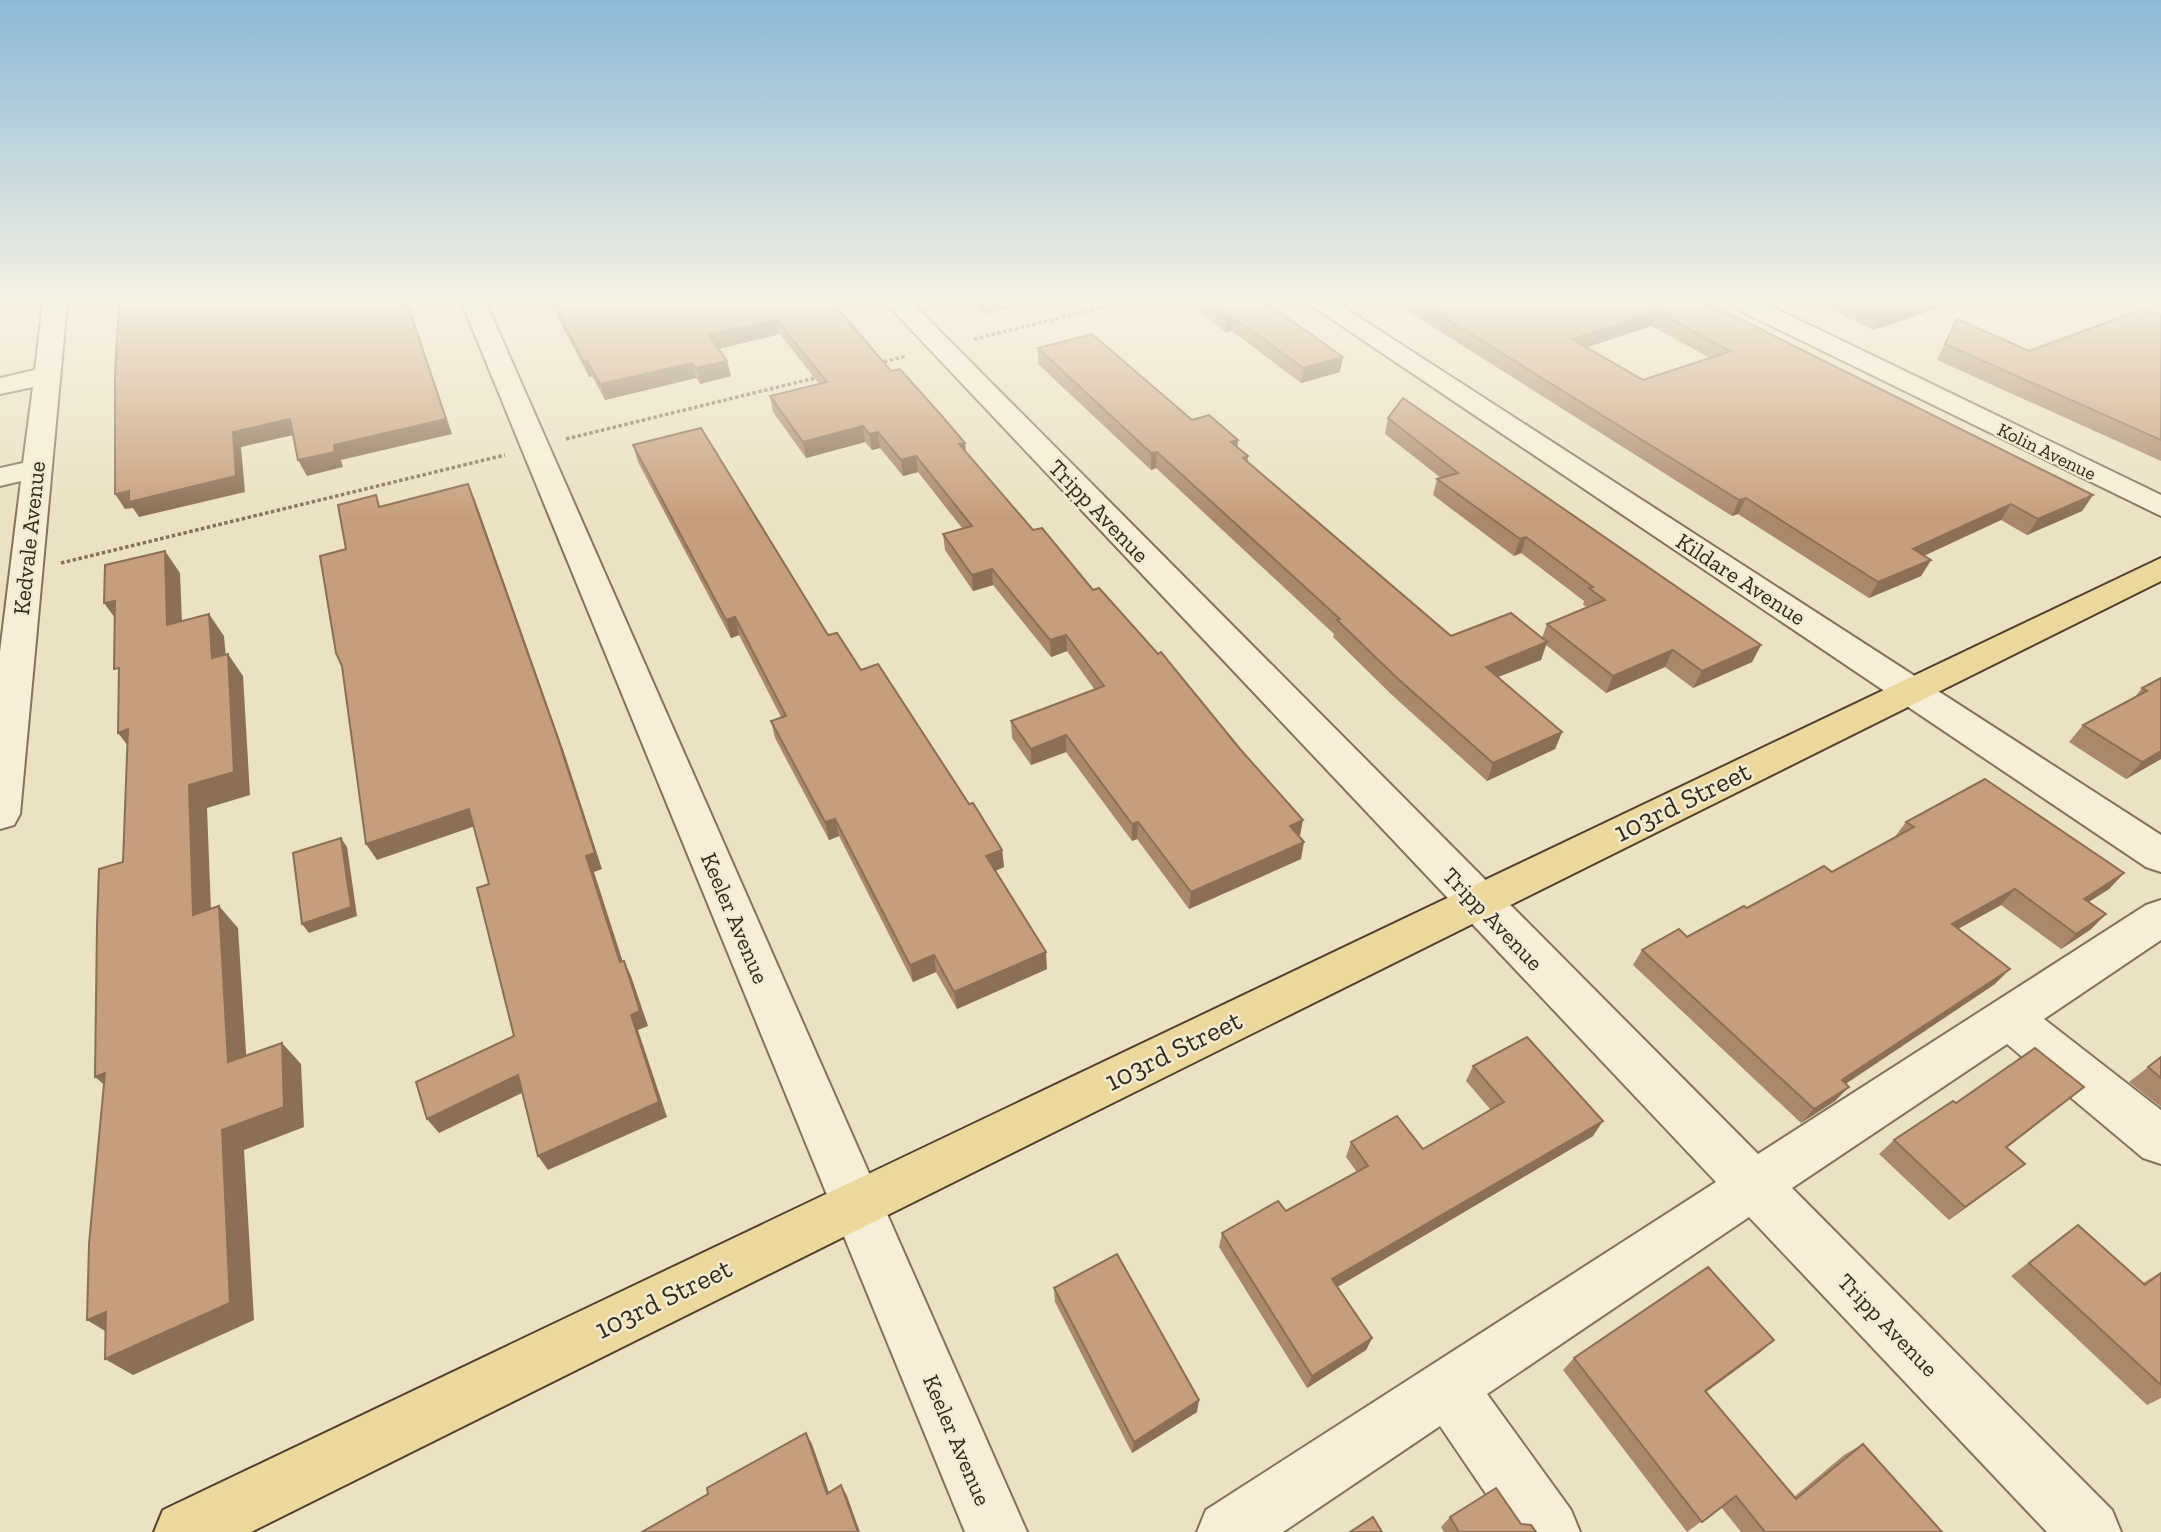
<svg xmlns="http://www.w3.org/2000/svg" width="2161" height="1532" viewBox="0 0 2161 1532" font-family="'Zilla Slab',serif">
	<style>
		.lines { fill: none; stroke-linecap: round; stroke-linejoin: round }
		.minor-casing { stroke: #84735b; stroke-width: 4 }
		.major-casing { stroke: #52412f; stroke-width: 4 }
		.path { stroke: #84735b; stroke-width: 3.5; stroke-dasharray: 3.5 2.5; stroke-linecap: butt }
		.minor { fill: #f6eed6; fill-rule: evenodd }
		.major { fill: #ecd79d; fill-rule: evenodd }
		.wall { fill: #ab886a; fill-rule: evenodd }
		.shaded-wall { fill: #8b6f56 }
		.building { fill: #c79e7b; stroke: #8b6f56; stroke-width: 2; fill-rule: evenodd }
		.labels { text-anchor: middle; stroke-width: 5; stroke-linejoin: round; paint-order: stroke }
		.far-street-label { font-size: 19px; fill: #352a1e; stroke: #f3ebd2 }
		.street-label { font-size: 23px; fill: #352a1e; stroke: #f3ebd2 }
		.near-street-label { font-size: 28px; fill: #352a1e; stroke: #f3ebd2 }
	</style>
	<rect width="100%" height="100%" fill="#ebe1c3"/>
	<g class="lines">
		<defs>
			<g id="minor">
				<path d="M43 303H67L20 814 14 825 0 829V652L21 481 0 486V468L23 463 33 387 0 394V378L35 370Z"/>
				<path d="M462 303H486L1027 1532H965Z"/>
				<path d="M886 303H912L1758 1154 2146 905 2161 900V940L2044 1019 2161 1110V1164L2143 1158 2007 1044 1792 1188 2112 1510 2121 1532H2047L1749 1217 1487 1394 1571 1510 1580 1532H1512L1440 1426 1283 1532H1197L1206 1510 1716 1182Z"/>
				<path d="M1308 303H1337L2161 835V872L2146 867Z"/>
				<path d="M1732 303H1764L2161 495V516L1735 308Z"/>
			</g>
			<path id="major" d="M2161 558V581L251 1532H154L163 1510Z"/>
		</defs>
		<!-- minor casing -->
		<use href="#minor" class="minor-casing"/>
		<!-- major casing -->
		<use href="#major" class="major-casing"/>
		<!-- path -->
		<g class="path">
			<path d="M974 339 1119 303"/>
			<path d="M878 363 907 356"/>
			<path d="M566 439 819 377"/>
			<path d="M61 563 505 455"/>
		</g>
		<!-- minor -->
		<use href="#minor" class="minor"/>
		<!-- major -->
		<use href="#major" class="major"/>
	</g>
	<!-- wall -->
	<g class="wall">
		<path d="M550 303H835L836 307 891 371 965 443 966 452 1033 530 1093 590 1299 837 1301 859 1189 909 1137 839 1132 841 1066 752 1031 765 1012 738 1011 721 1095 690 1067 651 1051 657 993 585 973 591 945 550 943 534 962 528 918 472 903 476 880 448 872 450 865 442 806 458 773 412 770 396 819 384 780 334 719 349 731 376 700 384 696 378 605 400 592 376 589 377Z"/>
		<path d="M972 303H1029L983 314Z"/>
		<path d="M1191 303H1267L1340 372 1301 383 1232 331 1226 333Z"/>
		<path d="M1395 303H1708L2093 495 2082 511 2027 535 2001 520 1924 556 1931 560 1921 576 1869 598 1738 514 1732 516ZM1651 326 1710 358 1643 380 1587 347Z"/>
		<path d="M1816 303H1954L1873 330Z"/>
		<path d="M2161 316V461L1937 360 1957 319 2029 351Z"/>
		<path d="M1038 348 1192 420 1238 447 1248 456V462L1451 636 1542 638 1547 624 1587 607 1583 605 1584 601 1521 553 1514 556 1433 495 1437 479 1441 478 1385 434 1388 418 1761 645 1752 662 1693 688 1665 667 1606 693 1546 645 1541 660 1498 677 1562 732 1555 749 1487 781 1392 695 1333 637 1334 634 1156 468 1151 470 1038 364Z"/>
		<path d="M633 445 828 635 861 670 969 804 1002 850 1004 867 995 871 1047 969 957 1009 936 972 913 982 839 836 829 840 775 738 771 721 781 717 739 635 731 638 638 462Z"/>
		<path d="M2161 678V759L2126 779 2069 742 2083 725 2134 698 2142 688Z"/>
		<path d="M1906 822 2124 873 2109 889 2089 902 2106 914 2090 930 2061 949 2001 905 1958 929 1995 984 1845 1084 1835 1101 1801 1123 1633 965 1642 950 1687 937 1747 908 1832 872 1894 838Z"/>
		<path d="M2161 1057V1107L2129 1082Z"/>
		<path d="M1473 1066 1593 1136 1337 1287 1372 1338 1366 1350 1307 1388 1219 1247 1222 1233 1286 1211 1357 1172 1346 1157 1351 1142 1423 1149 1491 1110 1466 1081Z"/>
		<path d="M2084 1087 2006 1148 2025 1164 2008 1177 1949 1220 1879 1154 1894 1140 1956 1103Z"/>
		<path d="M2078 1225 2143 1283 2161 1272V1398L2147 1405 2011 1276Z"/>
		<path d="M1054 1288 1197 1412 1132 1453 1055 1302Z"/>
		<path d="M1774 1340 1759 1353 1706 1392 1794 1497 1844 1455 1863 1444 1942 1532H1741L1721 1507 1687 1532 1563 1370 1574 1358Z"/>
		<path d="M1450 1517 1521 1524 1536 1532H1444L1441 1527Z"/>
	</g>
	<!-- shaded-wall -->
	<g class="shaded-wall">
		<path d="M407 303H408L452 434 341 460 343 467 307 476 298 460 334 445Z"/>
		<path d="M983 303H1029L983 314Z"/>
		<path d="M1915 303H1954L1873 330 1880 314Z"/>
		<path d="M1656 312 1651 326 1567 354 1572 339Z"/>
		<path d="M1233 317 1232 331 1226 333 1227 318Z"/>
		<path d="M777 320 780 334 713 350 709 335Z"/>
		<path d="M1343 357 1340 372 1301 383 1303 368Z"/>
		<path d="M587 361 592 376 589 377 584 362Z"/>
		<path d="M727 361 731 376 700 384 696 368Z"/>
		<path d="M692 363 696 378 605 400 600 384Z"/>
		<path d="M290 419 298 434 241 447 245 492 139 517 133 508 125 509 115 494 233 432Z"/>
		<path d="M863 426 865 442 806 458 803 442Z"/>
		<path d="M878 432 880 448 872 450 869 434Z"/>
		<path d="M1238 440 1237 456 1231 442Z"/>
		<path d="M965 443 966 459 959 444Z"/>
		<path d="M1157 452 1156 468 1151 470V453Z"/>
		<path d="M916 456 918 472 903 476 901 460Z"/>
		<path d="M468 484 475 500 564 752 602 869 594 872 628 978 620 962Z"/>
		<path d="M2093 495 2082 511 2027 535 2038 519Z"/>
		<path d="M1746 498 1738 514 1732 516 1739 500Z"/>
		<path d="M2011 504 2001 520 1903 565 1913 549Z"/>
		<path d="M1526 537 1521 553 1514 556 1520 539Z"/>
		<path d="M165 551 180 573 183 648 167 625Z"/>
		<path d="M1931 560 1921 576 1869 598 1878 582Z"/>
		<path d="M992 569 993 585 973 591 972 575Z"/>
		<path d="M115 601 121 626 104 603Z"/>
		<path d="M209 614 224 636 228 681 212 658Z"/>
		<path d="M735 617 739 635 731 638 726 620Z"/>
		<path d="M1066 635 1067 651 1051 657 1050 640Z"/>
		<path d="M1547 642 1541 660 1480 684 1486 667Z"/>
		<path d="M1761 645 1752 662 1693 688 1702 671Z"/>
		<path d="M1673 650 1665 667 1606 693 1613 676Z"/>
		<path d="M228 654 243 676 250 795 207 808 212 937 193 915 189 785Z"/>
		<path d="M128 729 136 756 118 733Z"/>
		<path d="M1562 732 1555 749 1487 781 1493 763Z"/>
		<path d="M1066 735V752L1031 765V749Z"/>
		<path d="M2161 751V759L2126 779 2142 762Z"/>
		<path d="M469 809 478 825 377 860 366 844Z"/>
		<path d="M835 819 839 836 829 840 825 822Z"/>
		<path d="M1303 820 1300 836 1290 826Z"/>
		<path d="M1138 822 1137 839 1132 841V824Z"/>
		<path d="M341 838 347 847 357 916 309 933 302 924Z"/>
		<path d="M1304 842 1301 859 1189 909 1191 892Z"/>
		<path d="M1002 850 1004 867 988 874 986 856Z"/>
		<path d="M2124 873 2109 889 2069 914 2084 899Z"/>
		<path d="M2015 889 2001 905 1938 940 1952 924Z"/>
		<path d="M219 906 238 928 248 1083 228 1062Z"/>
		<path d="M2106 914 2090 930 2061 949 2076 934Z"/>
		<path d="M1046 952 1047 969 957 1009 954 992Z"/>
		<path d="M934 955 936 972 913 982 910 965Z"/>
		<path d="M624 961 631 976 648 1026 638 1030 667 1117 548 1170 538 1156 631 1015Z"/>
		<path d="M2010 969 1995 984 1829 1095 1842 1080Z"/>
		<path d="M282 1043 301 1064 304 1127 244 1150 254 1320 133 1375 105 1359 222 1130Z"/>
		<path d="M105 1073 119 1097 95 1077Z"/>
		<path d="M518 1075 528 1090 439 1133 427 1119Z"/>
		<path d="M1849 1087 1835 1101 1801 1123 1814 1109Z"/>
		<path d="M2084 1087 2067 1101 1990 1161 2006 1147Z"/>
		<path d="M1603 1121 1593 1136 1327 1293 1332 1279Z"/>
		<path d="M2025 1164 2008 1177 1949 1220 1965 1207Z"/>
		<path d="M106 1312 115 1337 87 1320Z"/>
		<path d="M1372 1338 1366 1350 1307 1388 1312 1376Z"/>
		<path d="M1774 1340 1759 1353 1691 1403 1705 1391Z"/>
		<path d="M1199 1400 1197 1412 1132 1453 1134 1442Z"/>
		<path d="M806 1433 812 1444 833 1504 827 1494Z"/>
		<path d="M841 1485 847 1496 860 1532H858Z"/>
	</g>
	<!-- building -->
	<g class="building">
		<path d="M119 303H407L446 419 334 445 335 452 298 460 290 419 233 432 236 476 129 502V491L115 494V376Z"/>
		<path d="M553 303H833L891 371 900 369 941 415 965 443 959 444 1033 530 1042 528 1093 590 1099 588 1158 654 1161 652 1240 749 1303 820 1290 826 1304 842 1191 892 1138 822 1132 824 1066 735 1031 749 1011 721 1104 686 1066 635 1050 640 992 569 972 575 943 534 972 526 916 456 901 460 878 432 869 434 863 426 803 442 770 396 827 382 777 320 709 335 727 361 696 368 692 363 600 384 587 361 584 362Z"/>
		<path d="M1209 303H1267L1343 357 1303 368 1233 317 1227 318Z"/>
		<path d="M1421 303H1708L2093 495 2038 519 2011 504 1913 549 1931 560 1878 582 1746 498 1739 500ZM1656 312 1731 351 1643 380 1572 339Z"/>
		<path d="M1856 303H1915L1880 314Z"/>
		<path d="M2143 309 2161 316V440L1945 344 1957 319 2029 351Z"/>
		<path d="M1092 334 1192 420 1209 415 1238 440 1231 442 1248 456 1243 458 1451 636 1511 613 1547 642 1486 667 1562 732 1493 763 1397 678 1337 620 1340 619 1157 452 1151 453 1038 348Z"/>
		<path d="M1403 398 1761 645 1702 671 1673 650 1613 676 1547 624 1605 600 1589 588 1593 587 1526 537 1520 539 1437 479 1458 473 1388 418Z"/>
		<path d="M701 428 828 635 837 633 861 670 878 664 969 804 973 803 1002 850 986 856 1046 952 954 992 934 955 910 965 835 819 825 822 771 721 786 716 735 617 726 620 633 445Z"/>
		<path d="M468 484 557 736 595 853 586 856 620 962 624 961 640 1011 631 1015 659 1102 538 1156 518 1075 427 1119 416 1082 514 1036 477 888 489 884 469 809 366 844 342 666 336 653 320 556 346 549 338 505 376 495 379 507Z"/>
		<path d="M165 551 167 625 209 614 212 658 228 654 234 772 189 785 193 915 219 906 228 1062 282 1043 284 1107 222 1130 230 1303 105 1359 106 1312 87 1320 89 1244 105 1073 95 1077 97 925 99 869 123 862 128 729 118 733 119 668 114 669 115 601 104 603 105 565Z"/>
		<path d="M2161 678V751L2142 762 2083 725 2147 691 2142 688Z"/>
		<path d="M1985 779 2124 873 2084 899 2106 914 2076 934 2015 889 1952 924 2010 969 1842 1080 1849 1087 1814 1109 1642 950 1679 929 1687 937 1744 906 1747 908 1824 866 1832 872 1914 827 1906 822Z"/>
		<path d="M341 838 351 907 302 924 293 853Z"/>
		<path d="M1527 1037 1603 1121 1332 1279 1372 1338 1312 1376 1222 1233 1278 1201 1286 1211 1368 1166 1351 1142 1397 1116 1423 1149 1504 1102 1473 1066Z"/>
		<path d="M2035 1048 2084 1087 2006 1147 2025 1164 1965 1207 1894 1140 1953 1101 1956 1103Z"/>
		<path d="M2161 1057V1078L2148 1067Z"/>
		<path d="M2078 1225 2145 1285 2161 1273V1385L2029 1263Z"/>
		<path d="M1117 1254 1199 1400 1134 1442 1054 1288Z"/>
		<path d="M1708 1267 1774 1340 1705 1391 1796 1499 1863 1444 1942 1532H1765L1736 1496 1702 1522 1574 1358Z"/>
		<path d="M806 1433 827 1494 841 1485 858 1532H642L708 1494 707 1488Z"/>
		<path d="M1496 1488 1521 1524 1531 1525 1536 1532H1459L1450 1517Z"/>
		<path d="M1373 1517 1382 1532H1350Z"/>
	</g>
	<!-- sky -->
	<linearGradient id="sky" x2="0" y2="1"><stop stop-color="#8db8d5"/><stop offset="0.58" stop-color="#f6f2e4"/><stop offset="1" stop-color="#f6f2e4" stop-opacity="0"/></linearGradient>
	<rect width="2161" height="518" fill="url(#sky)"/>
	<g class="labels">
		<!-- far-street labels -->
		<g class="far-street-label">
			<text transform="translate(2047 451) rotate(26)" y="7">Kolin Avenue</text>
		</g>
		<!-- street labels -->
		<g class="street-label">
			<text transform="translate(1099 511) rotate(46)" y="8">Tripp Avenue</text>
			<text transform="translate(29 538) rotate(-84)" y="8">Kedvale Avenue</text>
			<text transform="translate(1741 579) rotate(33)" y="8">Kildare Avenue</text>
			<text transform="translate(735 918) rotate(67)" y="8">Keeler Avenue</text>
			<text transform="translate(1493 919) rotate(46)" y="8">Tripp Avenue</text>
			<text transform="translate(1888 1325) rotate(46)" y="8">Tripp Avenue</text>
			<text transform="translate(957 1440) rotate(67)" y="8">Keeler Avenue</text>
		</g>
		<!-- near-street labels -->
		<g class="near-street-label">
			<text transform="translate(1682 801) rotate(-26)" y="10">103rd Street</text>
			<text transform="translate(1173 1050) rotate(-26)" y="10">103rd Street</text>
			<text transform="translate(663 1298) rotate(-26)" y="10">103rd Street</text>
		</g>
	</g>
</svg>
